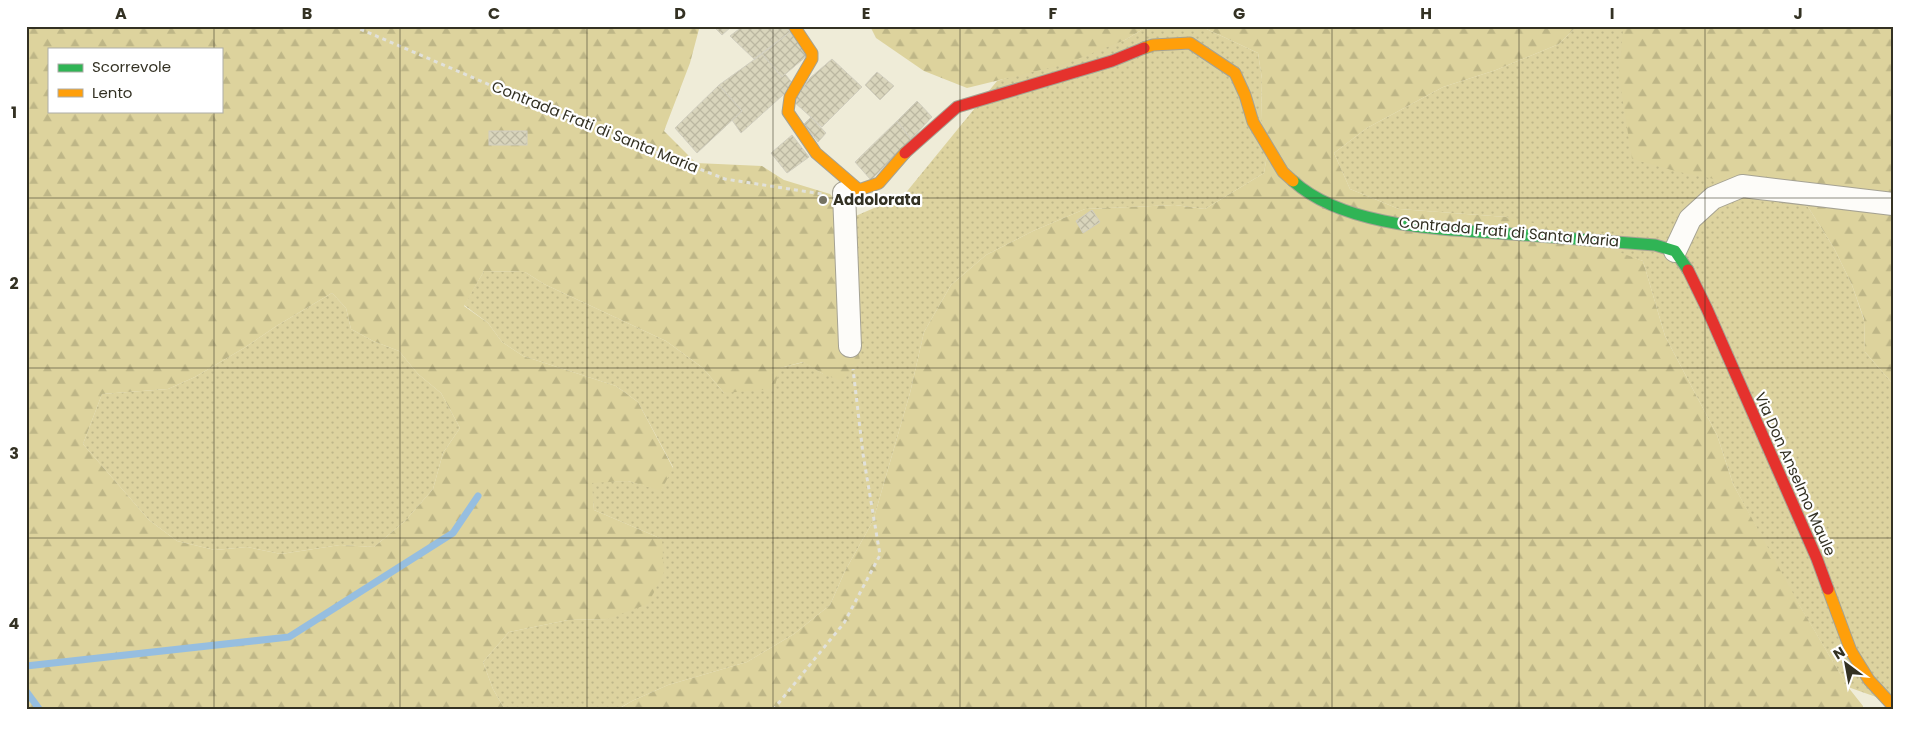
<svg xmlns="http://www.w3.org/2000/svg" width="1919" height="736" viewBox="0 0 1919 736" font-family="Poppins,sans-serif">
	<style>
		.grass { fill: url(#grass-dots) }
		.forest { fill: url(#forest-firs); fill-rule: evenodd }
		.lines { fill: none; stroke-linecap: round; stroke-linejoin: round }
		.stream { stroke: #96bee0; stroke-width: 7 }
		.building { fill: url(#building-cross-hatch); stroke: #d1cebf }
		.street-casing { stroke: #a5a293; stroke-width: 24 }
		.fast-casing { stroke: #a5a293; stroke-width: 13 }
		.slow-casing { stroke: #a5a293; stroke-width: 13 }
		.jam-casing { stroke: #a5a293; stroke-width: 13 }
		.path { stroke: #e1e1db; stroke-width: 3; stroke-dasharray: 4 4; stroke-linecap: butt }
		.street { stroke: #fdfcf9; stroke-width: 22 }
		.fast { stroke: #30b455; stroke-width: 11 }
		.slow { stroke: #ff9f0a; stroke-width: 11 }
		.jam { stroke: #e5322d; stroke-width: 11 }
		.grid { fill: none; stroke: #333123; stroke-width: 1; stroke-opacity: 0.55 }
		.poi-dot { fill: #757262; stroke: #fff; stroke-width: 2 }
		.labels { text-anchor: middle; stroke-width: 4.5; stroke-linejoin: round; paint-order: stroke }
		.street-label { font-size: 15px; fill: #333123; stroke: #fff }
		.poi-label { font-size: 15px; font-weight: bold; fill: #333123; stroke: #fff; text-anchor: start }
		.neatline { fill: none; stroke: #333123; stroke-width: 2 }
		.grid-label { font-size: 16px; text-anchor: middle; font-weight: bold; fill: #333123 }
	</style>
	<defs>
		<pattern id="grass-dots" width="8" height="8" patternUnits="userSpaceOnUse" patternTransform="scale(1.25)"><rect width="8" height="8" fill="#ddd39f"/><path d="M2 2h.1M6 6h.1" fill="none" stroke="#beb689" stroke-width="1.8" stroke-linecap="round"/></pattern>
		<pattern id="forest-firs" width="22" height="20" patternUnits="userSpaceOnUse" patternTransform="scale(1.25)"><rect width="22" height="20" fill="#ddd39d"/><path d="M5 1l3.5 6h-7zM16 11l3.5 6h-7z" fill="#beb687"/></pattern>
		<pattern id="building-cross-hatch" width="8" height="8" patternUnits="userSpaceOnUse" patternTransform="scale(1.25)"><rect width="8" height="8" fill="#d9d5bc"/><path d="M0 0l8 8M0 8l8-8" fill="none" stroke="#bbb7a1"/></pattern>
	</defs>
	<rect width="100%" height="100%" fill="#efecd8"/>
	<!-- grass -->
	<g class="grass">
		<path d="M1148 26H1200L1258 53 1262 79 1261 121 1267 155 1264 173 1205 209 1175 205 1085 209 1033 231 986 255 951 285 924 332 910 393 873 521 845 571 830 605 794 634 747 662 668 685 632 701 616 710H505L493 689 483 662 509 632 568 620 607 619 662 539 594 510 591 482 628 481 661 490 673 467 638 402 616 386 523 356 502 342 488 323 464 305 484 271 525 272 544 284 666 341 703 368 724 393 780 368 804 362 823 374 855 329 851 218 904 195 997 81 1125 40Z"/>
		<path d="M1577 26H1621L1736 182 1770 190 1808 207 1834 248 1852 285 1864 320 1865 352 1893 384V703L1848 687 1786 583 1733 484 1717 435 1665 336 1643 261 1506 217 1399 209 1350 189 1334 153 1367 128 1443 87 1496 70 1559 44Z"/>
		<path d="M332 293 346 308 351 329 373 341 399 351 418 374 441 393 460 428 443 453 433 489 405 521 374 547 340 545 281 554 247 547 215 550 177 541 149 520 83 444 102 394 168 389 195 377 244 348 278 325Z"/>
	</g>
	<!-- forest -->
	<g class="forest">
		<path d="M26 26H697L699 29 690 63 664 131 696 163 762 166 784 180 830 194 851 218 855 329 860 361 841 381 823 374 803 362 780 368 774 389 724 393 703 368 666 341 544 284 525 272 484 271 464 306 488 323 502 342 523 356 616 386 638 402 673 468 661 491 628 481 592 483 594 510 662 539 664 572 648 604 607 619 568 620 509 632 483 662 493 689 505 710H26ZM49 49H221V111H49ZM332 293 346 308 351 329 373 341 399 351 418 374 441 393 460 428 443 453 433 489 405 521 374 547 340 545 281 554 247 547 215 550 177 541 149 520 83 444 102 394 168 389 195 377 244 348 278 325Z"/>
		<path d="M870 26H1148L1125 40 1065 64 967 88 924 71 876 38Z"/>
		<path d="M1200 26H1577L1559 44 1496 70 1443 87 1367 128 1334 153 1350 189 1399 209 1506 217 1575 232 1613 250 1643 261 1665 336 1717 435 1733 484 1800 606 1848 687 1863 706V710H617L632 701 668 685 747 662 794 634 830 605 845 571 873 521 910 393 924 332 951 285 986 255 1033 231 1085 209 1175 205 1205 209 1264 173 1267 155 1261 121 1262 79 1258 53Z"/>
		<path d="M1621 26H1893V384L1865 352 1864 319 1852 285 1834 248 1808 207 1770 190 1679 172 1632 159 1619 76 1623 30Z"/>
	</g>
	<g class="lines">
		<!-- stream -->
		<g class="stream">
			<path d="M26 666 289 637 453 533 478 496"/>
			<path d="M26 691 40 710"/>
		</g>
	</g>
	<!-- building -->
	<g class="building">
		<path d="M713 26H732L722 35Z"/>
		<path d="M743 26H785L790 32 754 59 730 36Z"/>
		<path d="M790 32 809 54 782 77 762 54Z"/>
		<path d="M762 54 782 77 785 74 794 85 741 133 732 120 742 111 719 85Z"/>
		<path d="M832 59 862 87 822 127 793 101 810 78Z"/>
		<path d="M877 72 894 86 880 100 865 85Z"/>
		<path d="M719 85 742 111 697 153 675 128Z"/>
		<path d="M917 101 932 117 911 139 897 121Z"/>
		<path d="M811 117 826 133 818 142 804 124Z"/>
		<path d="M897 121 911 139 871 180 855 162Z"/>
		<rect x="489" y="131" width="38" height="14"/>
		<path d="M792 135 809 157 787 173 771 153Z"/>
		<path d="M1092 210 1100 222 1083 233 1076 221Z"/>
	</g>
	<g class="lines">
		<defs>
			<g id="street">
				<path d="M844 193 850 346"/>
				<path d="M1675 251 1690 219 1713 198 1742 186 1893 204"/>
			</g>
			<path id="fast" d="M1293 181C1345 228 1444 229 1511 234 1559 238 1607 241 1655 245L1675 251 1688 270"/>
			<g id="slow">
				<path d="M794 26 812 53V59L790 97 788 112 816 153 859 190 879 183 905 153"/>
				<path d="M1144 48 1153 45 1190 43 1235 73 1245 95 1253 122 1283 172 1293 181"/>
				<path d="M1828 589 1851 651 1869 680 1893 706"/>
			</g>
			<g id="jam">
				<path d="M905 153 957 107 1112 61 1144 48"/>
				<path d="M1688 270 1707 309 1817 559 1828 589"/>
			</g>
		</defs>
		<!-- street casing -->
		<use href="#street" class="street-casing"/>
		<!-- fast casing -->
		<use href="#fast" class="fast-casing"/>
		<!-- slow casing -->
		<use href="#slow" class="slow-casing"/>
		<!-- jam casing -->
		<use href="#jam" class="jam-casing"/>
		<!-- path -->
		<g class="path">
			<path d="M353 26 548 110 725 179 822 194"/>
			<path d="M773 710 844 623 880 555 863 454 853 369"/>
		</g>
		<!-- street -->
		<use href="#street" class="street"/>
		<!-- fast -->
		<use href="#fast" class="fast"/>
		<!-- slow -->
		<use href="#slow" class="slow"/>
		<!-- jam -->
		<use href="#jam" class="jam"/>
	</g>
	<!-- grid -->
	<path class="grid" d="M214 26V49M400 26V710M587 26V710M773 26V710M960 26V710M1146 26V710M1332 26V710M1519 26V710M1705 26V710M214 111V710M26 198H1893M26 368H1893M26 538H1893"/>
	<!-- markers -->
	<circle class="poi-dot" cx="823" cy="200" r="5"/>
	<g class="labels">
		<!-- street labels -->
		<g class="street-label">
			<text transform="translate(595 127) rotate(22)" y="5">Contrada Frati di Santa Maria</text>
			<text transform="translate(1509 232) rotate(5)" y="5">Contrada Frati di Santa Maria</text>
			<text transform="translate(1795 474) rotate(66)" y="5">Via Don Anselmo Maule</text>
		</g>
		<!-- poi labels -->
		<g class="poi-label">
			<text x="833" y="205">Addolorata</text>
		</g>
	</g>
	<!-- border -->
	<rect width="1919" height="736" fill="none" stroke="#ffffff" stroke-width="55"/>
	<!-- legend -->
	<rect x="48" y="48" width="175" height="65" fill="#ffffff" stroke="#adada7"/>
	<rect x="58" y="64" width="25" height="8" fill="#30b455" stroke="#adada7"/>
	<text x="92" y="72" font-size="15" fill="#333123">Scorrevole</text>
	<rect x="58" y="89" width="25" height="8" fill="#ff9f0a" stroke="#adada7"/>
	<text x="92" y="98" font-size="15" fill="#333123">Lento</text>
	<!-- north arrow -->
	<g transform="translate(1846 664) rotate(328)" stroke="#ffffff" stroke-width="4" paint-order="stroke">
	<path d="M0-4L9 19L0 12L-9 19Z" fill="#333123"/>
	<text y="-8" font-size="14" font-weight="bold" text-anchor="middle" fill="#333123">N</text>
	</g>
	<rect x="28" y="28" width="1864" height="680" class="neatline"/>
	<g class="grid-label">
		<text x="121" y="19">A</text>
		<text x="307" y="19">B</text>
		<text x="494" y="19">C</text>
		<text x="680" y="19">D</text>
		<text x="866" y="19">E</text>
		<text x="1053" y="19">F</text>
		<text x="1239" y="19">G</text>
		<text x="1426" y="19">H</text>
		<text x="1612" y="19">I</text>
		<text x="1798" y="19">J</text>
		<text x="14" y="118">1</text>
		<text x="14" y="289">2</text>
		<text x="14" y="459">3</text>
		<text x="14" y="629">4</text>
	</g>
</svg>
